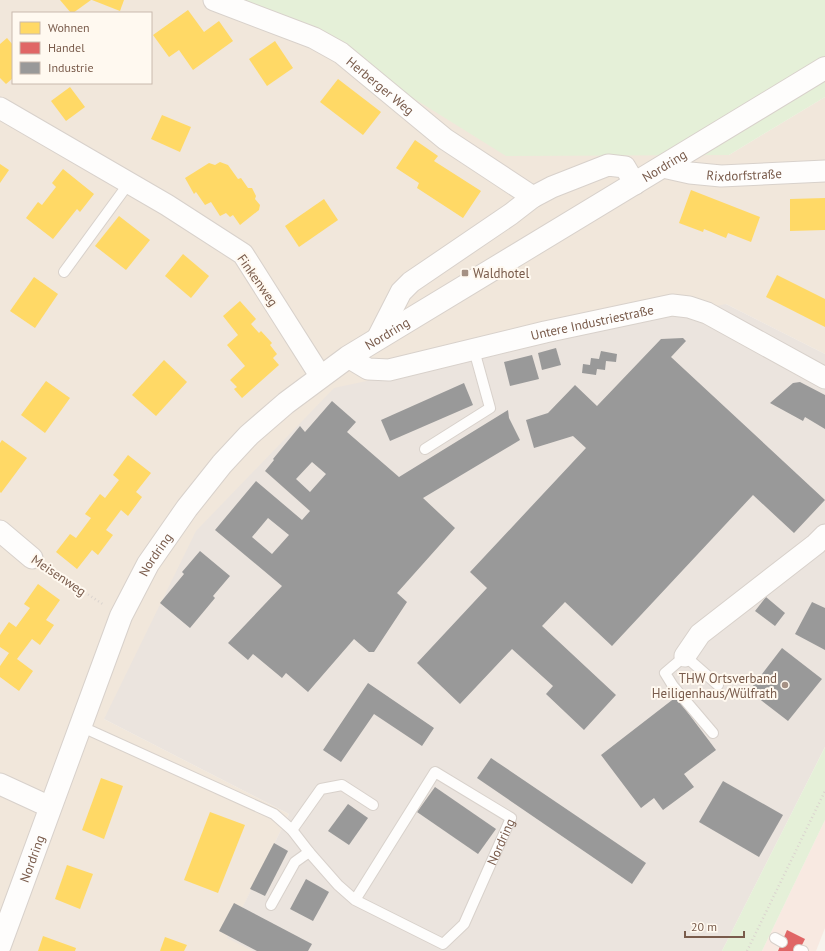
<svg xmlns="http://www.w3.org/2000/svg" width="825" height="951" viewBox="0 0 825 951" font-family="'PT Sans',sans-serif">
	<style>
		.residential { fill: #f1e7db; fill-rule: evenodd }
		.commercial { fill: #f8e9e1 }
		.industrial { fill: #ebe4de }
		.green { fill: #e5f0d8 }
		.homes { fill: #ffd966 }
		.shops { fill: #e06666 }
		.industry { fill: #999; fill-rule: evenodd }
		.lines { fill: none; stroke-linecap: round; stroke-linejoin: round }
		.service-casing { stroke: #d8d1cb; stroke-width: 12 }
		.minor-casing { stroke: #d8d1cb; stroke-width: 23 }
		.tertiary-casing { stroke: #d8d1cb; stroke-width: 24 }
		.path { stroke: #dbd4cf; stroke-width: 2.5; stroke-dasharray: 1 3; stroke-linecap: butt }
		.service { stroke: #fefdfc; stroke-width: 10 }
		.minor { stroke: #fefdfc; stroke-width: 21 }
		.tertiary { stroke: #fefdfc; stroke-width: 22 }
		.poi-dot { fill: #a59184; stroke: #fff9f0; stroke-width: 1.5 }
		.labels { text-anchor: middle; stroke-width: 4; stroke-linejoin: round; paint-order: stroke }
		.street-label { font-size: 13px; fill: #795b4b; stroke: #fff9f0 }
		.poi-label { font-size: 13px; fill: #795b4b; stroke: #fff9f0; text-anchor: start }
	</style>
	<rect width="100%" height="100%" fill="#f8f4ee"/>
	<!-- residential -->
	<path class="residential" d="M0 0H232L729 155 825 97V354L726 304 104 719 289 814 228 937 253 951H0ZM13 13H151V83H13Z"/>
	<!-- commercial -->
	<path class="commercial" d="M825 820V928L816 951H762Z"/>
	<!-- industrial -->
	<path class="industrial" d="M726 304 825 354V747L722 951H253L227 938 289 814 104 719 196 531 334 388Z"/>
	<!-- green -->
	<g class="green">
		<path d="M232 0H825V97L729 155 506 156 352 60Z"/>
		<path d="M825 747V820L762 951H722Z"/>
	</g>
	<!-- homes -->
	<g class="homes">
		<path d="M60 0H91L73 13H71Z"/>
		<path d="M92 0H124L120 11Z"/>
		<path d="M188 10 204 32 219 21 233 41 193 70 179 50 169 57 153 35Z"/>
		<path d="M7 38 13 45V78L6 84 0 78V44Z"/>
		<path d="M275 41 293 68 267 86 249 59Z"/>
		<path d="M338 79 381 112 363 135 320 102Z"/>
		<path d="M70 87 85 107 66 121 51 101Z"/>
		<path d="M162 115 191 127 180 152 151 139Z"/>
		<path d="M415 140 438 156 434 161 481 191 463 218 417 188 419 183 396 168Z"/>
		<path d="M220 162 228 165 238 179 241 178 248 188H252L256 196 255 199 260 205 259 210 240 225 233 215 230 217 226 213 220 216 211 202 205 205 196 192 194 194 185 178 209 163 215 165Z"/>
		<path d="M0 164 9 170 0 183Z"/>
		<path d="M63 169 94 194 80 212 77 209 53 239 26 218 38 202 42 205 56 187 52 183Z"/>
		<path d="M691 190 760 217 751 242 728 233 726 238 704 229 703 232 679 223Z"/>
		<path d="M825 198V230L790 231V199Z"/>
		<path d="M324 199 338 220 299 247 285 226Z"/>
		<path d="M119 216 150 240 126 270 95 246Z"/>
		<path d="M183 254 209 276 191 298 165 276Z"/>
		<path d="M777 275 825 299V327L766 297Z"/>
		<path d="M34 277 58 294 35 328 10 311Z"/>
		<path d="M240 301 256 319 251 324 259 333 261 331 272 343 270 345 277 354 273 358 279 365 242 398 234 389 237 387 230 380 245 366 227 345 238 335 223 316Z"/>
		<path d="M164 360 187 382 156 416 132 395Z"/>
		<path d="M46 381 70 398 45 433 21 415Z"/>
		<path d="M2 440 27 458 1 493 0 492V443Z"/>
		<path d="M128 455 151 473 136 492 142 497 128 516 121 510 106 530 113 535 98 555 92 550 77 569 56 552 70 534 76 538 91 518 85 514 100 494 105 498 119 480 113 475Z"/>
		<path d="M38 584 60 600 46 620 54 625 40 645 32 639 17 659 33 671 19 691 0 677V666L9 653 0 647V635L9 622 16 627 30 608 24 604Z"/>
		<path d="M101 778 123 786 104 839 82 830Z"/>
		<path d="M210 812 245 825 218 893 184 880Z"/>
		<path d="M67 865 93 874 80 909 55 899Z"/>
		<path d="M43 936 76 948 75 951H38Z"/>
		<path d="M165 937 187 945 184 951H160Z"/>
	</g>
	<!-- shops -->
	<path class="shops" d="M787 930 805 939 799 951H778Z"/>
	<!-- industry -->
	<g class="industry">
		<path d="M683 338 686 341 671 357 825 500 794 533 753 495 612 646 565 602 542 626 616 695 584 730 546 694 553 686 512 649 460 704 417 663 487 588 470 572 586 448 573 436 534 448 526 420 548 413 575 385 597 406 661 339Z"/>
		<path d="M556 348 561 365 542 370 538 353Z"/>
		<path d="M601 351 617 354 616 362 606 361 605 370 597 369 596 375 582 373 583 364 590 365 591 358 599 359Z"/>
		<path d="M532 355 539 379 510 386 504 362Z"/>
		<path d="M800 382 825 395V429L805 417 803 421 770 403 793 383Z"/>
		<path d="M464 383 473 405 390 441 381 420Z"/>
		<path d="M332 401 356 422 347 432 399 477 508 410 509 418 520 440 423 498 455 528 397 593 407 602 374 652H369L354 639 308 692 286 673 282 678 253 654 248 660 228 643 282 586 215 530 256 481 302 520 310 511 265 471 274 460 273 459 300 426 305 432ZM312 462 326 474 310 492 296 479ZM268 518 289 535 272 554 252 537Z"/>
		<path d="M200 551 230 576 213 596 215 598 190 628 160 603 184 574 182 572Z"/>
		<path d="M766 597 785 613 775 626 755 611Z"/>
		<path d="M812 602 825 608V650L795 634Z"/>
		<path d="M782 648 822 679 788 721 749 691Z"/>
		<path d="M368 683 434 728 422 746 374 714 341 762 323 750Z"/>
		<path d="M676 697 716 750 684 774 694 787 663 810 654 798 641 808 601 755Z"/>
		<path d="M491 758 646 863 632 884 477 778Z"/>
		<path d="M723 781 783 815 759 857 699 822Z"/>
		<path d="M435 787 496 829 478 854 417 812Z"/>
		<path d="M348 804 368 818 349 845 328 831Z"/>
		<path d="M274 843 288 851 265 896 250 889Z"/>
		<path d="M306 879 329 892 313 921 290 909Z"/>
		<path d="M234 903 312 944 308 951H257L219 931Z"/>
	</g>
	<g class="lines">
		<defs>
			<g id="service">
				<path d="M64 272 129 183"/>
				<path d="M425 449 490 408 474 350"/>
				<path id="s1" d="M80 726 274 814 292 830 309 852 338 885 355 900 443 944 464 924 511 818 435 772 355 900"/>
				<path d="M713 733 673 686 665 673 685 656 718 685"/>
				<path d="M292 830 321 789 342 785 373 805"/>
				<path d="M271 905 295 862 309 852"/>
				<path d="M775 938 782 942"/>
				<path d="M799 950 803 951"/>
			</g>
			<g id="minor">
				<path id="s2" d="M214 0 314 38 341 53 445 139 533 197"/>
				<path d="M0 108 167 205 243 254 321 377"/>
				<path id="s3" d="M663 167 690 173 721 176 825 171"/>
				<path d="M377 339 401 292 411 282 511 214 533 197 552 187 608 165 625 167 635 184"/>
				<path id="s4" d="M348 357 368 369 389 370 545 332 672 305 689 307 707 313 825 378"/>
				<path d="M0 531 32 558"/>
				<path d="M685 656 700 634 816 544 825 535"/>
				<path d="M0 784 50 807"/>
			</g>
			<g id="tertiary">
				<path id="s5" d="M0 945 121 616 148 564 187 508 222 464 249 435 286 403 348 357 825 68"/>
			</g>
		</defs>
		<!-- service casing -->
		<use href="#service" class="service-casing"/>
		<!-- minor casing -->
		<use href="#minor" class="minor-casing"/>
		<!-- tertiary casing -->
		<use href="#tertiary" class="tertiary-casing"/>
		<!-- path -->
		<g class="path">
			<path d="M48 568 104 605"/>
			<path d="M747 951 825 791"/>
		</g>
		<!-- service -->
		<use href="#service" class="service"/>
		<!-- minor -->
		<use href="#minor" class="minor"/>
		<!-- tertiary -->
		<use href="#tertiary" class="tertiary"/>
	</g>
	<!-- markers -->
	<g class="poi-dot">
		<rect x="461" y="269" width="8" height="8" rx="2"/>
		<circle cx="785" cy="685" r="4"/>
	</g>
	<g class="labels">
		<!-- street labels -->
		<g class="street-label">
			<text dy="5" stroke="none"><textPath href="#s2" startOffset="189">Herberger Weg</textPath></text>
			<text dy="5" stroke="none"><textPath href="#s5" startOffset="1069">Nordring</textPath></text>
			<text dy="5" stroke="none"><textPath href="#s3" startOffset="82">Rixdorfstraße</textPath></text>
			<text transform="translate(258 280) rotate(55)" y="5">Finkenweg</text>
			<text dy="5" stroke="none"><textPath href="#s4" startOffset="253">Untere Industriestraße</textPath></text>
			<text dy="5" stroke="none"><textPath href="#s5" startOffset="745">Nordring</textPath></text>
			<text dy="5" stroke="none"><textPath href="#s5" startOffset="421">Nordring</textPath></text>
			<text transform="translate(59 575) rotate(34)" y="5">Meisenweg</text>
			<text dy="5" stroke="none"><textPath href="#s1" startOffset="549">Nordring</textPath></text>
			<text dy="5" stroke="none"><textPath href="#s5" startOffset="92">Nordring</textPath></text>
		</g>
		<!-- poi labels -->
		<g class="poi-label">
			<text x="473" y="278">Waldhotel</text>
			<text x="777" y="683" text-anchor="end">THW Ortsverband<tspan x="777" dy="15">Heiligenhaus/Wülfrath</tspan></text>
		</g>
	</g>
	<!-- legend -->
	<rect x="12" y="12" width="140" height="72" fill="#fff9f0" stroke="#c9baae"/>
	<rect x="20" y="22" width="20" height="12" fill="#ffd966" stroke="#c9baae"/>
	<text x="48" y="32" font-size="12" fill="#795b4b">Wohnen</text>
	<rect x="20" y="42" width="20" height="12" fill="#e06666" stroke="#c9baae"/>
	<text x="48" y="52" font-size="12" fill="#795b4b">Handel</text>
	<rect x="20" y="62" width="20" height="12" fill="#999999" stroke="#c9baae"/>
	<text x="48" y="72" font-size="12" fill="#795b4b">Industrie</text>
	<!-- scale -->
	<path d="M685 931v6h59v-6" fill="none" stroke="#795b4b" stroke-width="2"/>
	<text x="691" y="931" font-size="12" fill="#795b4b" stroke="#fff9f0" stroke-width="3" paint-order="stroke">20 m</text>
</svg>
